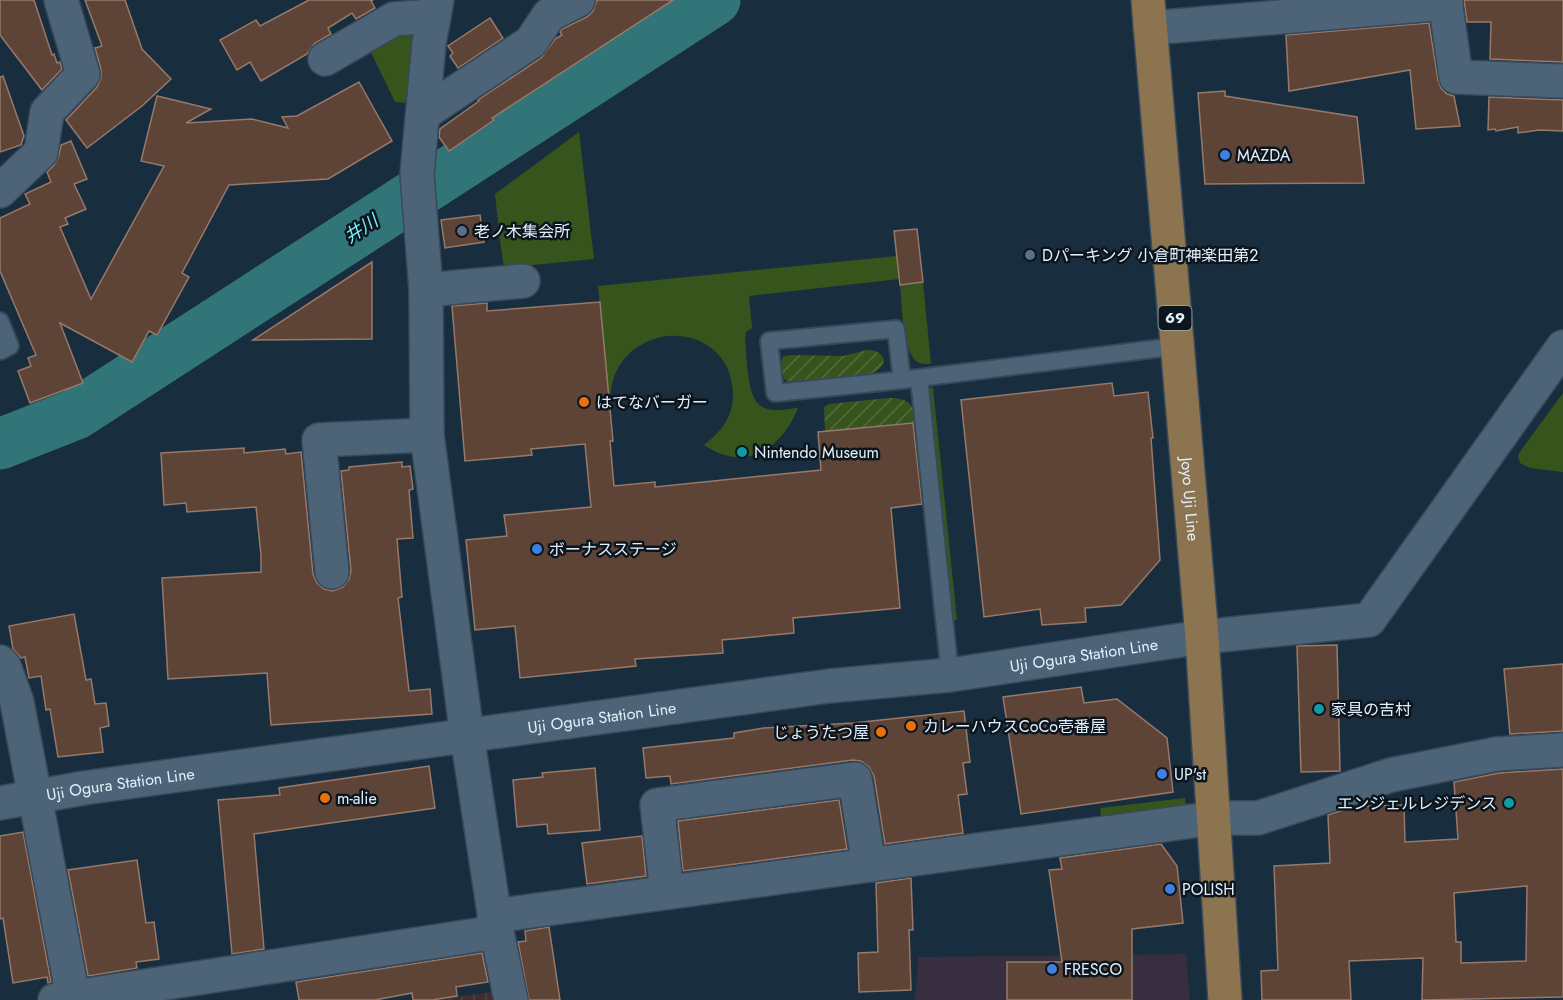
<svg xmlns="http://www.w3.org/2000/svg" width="1563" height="1000" viewBox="0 0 1563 1000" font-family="Jost,'Noto Sans JP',sans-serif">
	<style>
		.commercial { fill: #372f3f }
		.industrial { fill: url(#industrial-grid) }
		.green { fill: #37541d }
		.garden { fill: url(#garden-furrows) }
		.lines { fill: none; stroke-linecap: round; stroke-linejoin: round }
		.river { stroke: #327578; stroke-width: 51 }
		.building { fill: #5e4436; stroke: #96796a; stroke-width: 1.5; fill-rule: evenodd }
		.lane-casing { stroke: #384a59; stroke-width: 20 }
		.street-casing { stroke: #384a59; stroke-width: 36 }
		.secondary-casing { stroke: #384a59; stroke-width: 36 }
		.primary-casing { stroke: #384a59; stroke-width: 36 }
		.lane { stroke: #4d6478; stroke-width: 16 }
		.street { stroke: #4d6478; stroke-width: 33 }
		.secondary { stroke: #4d6478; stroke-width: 33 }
		.primary { stroke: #8b744f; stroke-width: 33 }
		.shop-dot { fill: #3f7fe0; stroke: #0c151d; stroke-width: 2 }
		.service-dot { fill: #5c6f8a; stroke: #0c151d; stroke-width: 2 }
		.food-dot { fill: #e8710a; stroke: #0c151d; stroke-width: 2 }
		.culture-dot { fill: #0f9aa8; stroke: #0c151d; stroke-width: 2 }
		.labels { text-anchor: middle; stroke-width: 5; stroke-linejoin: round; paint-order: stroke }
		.shield { fill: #0c151d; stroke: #a2aeb9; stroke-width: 1.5 }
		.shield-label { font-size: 15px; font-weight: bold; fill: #e2f0fc }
		.poi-label { font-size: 16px; fill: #e2f0fc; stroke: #0c151d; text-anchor: start }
		.street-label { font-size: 16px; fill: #e2f0fc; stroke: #0c151d }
		.water-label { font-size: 18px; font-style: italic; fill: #74f5fa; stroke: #0c151d }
	</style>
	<defs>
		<pattern id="industrial-grid" width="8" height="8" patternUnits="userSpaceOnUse" patternTransform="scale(1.5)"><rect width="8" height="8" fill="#412d2e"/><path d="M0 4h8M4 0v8" fill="none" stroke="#534243"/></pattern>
		<pattern id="garden-furrows" width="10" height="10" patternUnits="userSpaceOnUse" patternTransform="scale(1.5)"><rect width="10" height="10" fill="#37541d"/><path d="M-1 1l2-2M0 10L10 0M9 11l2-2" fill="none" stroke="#546d3f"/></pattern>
	</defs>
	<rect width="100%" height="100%" fill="#182e3f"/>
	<!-- commercial -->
	<path class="commercial" d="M1186 954 1190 1000H914L917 981 918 957Z"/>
	<!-- industrial -->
	<path class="industrial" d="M493 992 494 1000H434Z"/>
	<!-- green -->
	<g class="green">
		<path d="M418 26 408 103 395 102 367 44Z"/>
		<path d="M579 132 594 259 504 268 500 241 495 194Z"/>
		<path d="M897 256 899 279 749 296 752 328 746 332 745 338C747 354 746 397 761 406 771 413 787 409 798 408 782 449 745 473 704 445 721 432 733 417 733 395 733 330 650 315 618 368 612 378 611 391 609 403L598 286Z"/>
		<path d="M923 282 931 364C924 364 918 364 914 359 902 345 902 303 900 285Z"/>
		<path d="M933 387 957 620H952L926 390Z"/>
		<path d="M1563 393V472L1530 468 1520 463 1518 457 1519 453Z"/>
		<path d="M1185 798 1187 811 1103 831 1100 808Z"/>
	</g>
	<!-- garden -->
	<g class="garden">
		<path d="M867 350C884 350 891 364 874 372 859 380 800 385 785 380L780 369 783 357 789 355 843 356Z"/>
		<path d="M889 398C908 398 914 404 917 422L825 432 824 407 829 404Z"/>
	</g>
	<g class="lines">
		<!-- river -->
		<path class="river" d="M0 444 76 414 715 0"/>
	</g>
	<!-- building -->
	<g class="building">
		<path d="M0 0H34L52 55 54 54 57 63 60 62 62 69 42 90 0 35Z"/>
		<path d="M85 0H125L142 49 171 79 142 106 87 148 66 120 97 87 101 78V69L95 48 102 46Z"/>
		<path d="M309 0H373L371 1 375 8 356 19 352 13 328 28 331 34 315 43 307 54 261 81 250 62 237 70 220 40 256 20 260 26Z"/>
		<path d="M597 0H673L492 118 494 120 449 151 439 137 440 129 479 101 478 100 541 58 555 39 562 35 560 32 562 29 587 17 593 11Z"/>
		<path d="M1464 0H1563V62L1490 59 1491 22H1467Z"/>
		<path d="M490 18 503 38 458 68 450 56 453 53 448 46Z"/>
		<path d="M1429 23 1438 80 1441 88 1447 94 1454 96 1460 126 1416 129 1410 70 1289 91 1286 35Z"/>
		<path d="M3 76 24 136 21 145 0 152V77Z"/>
		<path d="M359 82 392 141 328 179 229 185 182 273 189 277 157 335 149 331 132 362 60 323 83 383 30 403 18 371 31 366 28 358 36 355 0 271V218L30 204 25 194 51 182 47 172 54 165 59 155 61 145 71 141 87 179 74 184 86 209 65 218 68 224 60 227 91 299 164 166 141 161 157 96 211 109 186 123 252 119 288 128 282 117 297 116Z"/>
		<path d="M1225 91V96L1357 117 1364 183 1205 184 1198 93Z"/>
		<path d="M1489 97 1563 100V131L1539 130 1518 133V127L1496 131 1495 129 1488 130Z"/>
		<path d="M480 215 484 242 445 248 441 220Z"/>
		<path d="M917 229 923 282 900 285 894 231Z"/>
		<path d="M372 262V339L253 340Z"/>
		<path d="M600 302 613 441H610L614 486 655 482V487L821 470 818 432 913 423 922 504 891 508 900 608 793 618 794 633 722 640 723 653 635 659 636 666 520 678 515 626 475 630 466 540 507 536 504 515 591 507 585 444 531 449 532 455 465 461 452 306 487 303V311Z"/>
		<path d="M1112 383 1114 396 1148 392 1153 438H1151L1160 560 1121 605 1085 608 1086 622 1042 625 1040 609 984 617 961 400Z"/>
		<path d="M244 448V453L285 449 286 454 301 452 313 574 317 583 324 589 333 591 343 587 349 579 351 571 341 471 349 470V467L402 462V467L410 466 413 489 409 490 413 538 397 539 402 597 398 598 409 691 430 689 432 714 271 725 267 673 168 679 162 578 261 572V555L256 507 187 512 186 503 164 505 161 453Z"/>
		<path d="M74 614 86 680 91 679 95 704 106 703 109 726 100 728 103 752 58 757 50 709 46 710 41 676 29 678 25 657 21 658 13 649 9 626Z"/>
		<path d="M1337 645 1340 771 1301 772 1297 646Z"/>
		<path d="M1563 664V731L1510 734 1504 669Z"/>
		<path d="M1081 687 1084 703 1117 699 1167 738 1173 792 1021 814 1003 697Z"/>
		<path d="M964 711 970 762 963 763 967 794 958 795 963 833 885 844 874 776 869 767 861 761 853 760 671 784 670 776 646 778 643 748 734 738V733L764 728 853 723Z"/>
		<path d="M429 766 435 808 254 834 264 949 232 954 218 800 280 795 279 788Z"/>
		<path d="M595 768 600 830 548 834 547 824 517 827 513 780 543 777 542 773Z"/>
		<path d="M1563 769V997L1422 1000 1423 958 1349 961 1351 1000H1262L1261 971 1278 970 1274 866 1330 863 1328 815 1352 807 1404 805 1405 842 1458 839 1454 782 1499 773ZM1527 886 1526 961 1461 963V942H1456L1454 893Z"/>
		<path d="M839 800 847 849 683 871 678 821Z"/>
		<path d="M23 832 51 982 48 983 47 977 13 983 3 918 0 919V836Z"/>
		<path d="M642 836 646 876 587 884 582 843Z"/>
		<path d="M1161 844 1177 866 1183 923 1132 929V1000H1007V962H1062L1049 870 1062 869 1060 858Z"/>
		<path d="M137 860 146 923 154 922 159 959 136 962 137 968 88 976 68 870Z"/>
		<path d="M911 878 913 930H909L911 990 859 992 858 953 878 952 876 883Z"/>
		<path d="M549 927 560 1000H529L518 942 526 941 525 931Z"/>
		<path d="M482 953 488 982 456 987 457 996 432 1000H413L412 993 375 1000H299L296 982Z"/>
	</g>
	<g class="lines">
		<defs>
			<g id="lane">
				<path d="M0 321 10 346 0 351"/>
				<path d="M919 378 950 675"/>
				<path d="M902 380 896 329 769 341 775 393 902 380 1178 346"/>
			</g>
			<g id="street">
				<path d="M437 0 429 43 417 174 426 290 427 435 467 735 497 932 511 1000"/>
				<path d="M1445 0 1456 77 1563 81"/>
				<path d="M1150 28 1446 3"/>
				<path d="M325 59 394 19 434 16"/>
				<path d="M423 114 531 42 549 15 578 0"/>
				<path d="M0 191 41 152 47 112 83 74 61 0"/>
				<path d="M426 290 523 281"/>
				<path d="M332 572 319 440 427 435"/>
				<path d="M0 662 4 666 17 702 73 997"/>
				<path d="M667 892 657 805 855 779 869 865"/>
				<path d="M494 916 1215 818H1258L1391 775 1497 754 1563 750"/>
				<path d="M55 1000 497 932"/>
			</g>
			<g id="secondary">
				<path id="s1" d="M0 803 84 788 829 686 950 675 1202 637 1369 620 1563 347"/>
			</g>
			<g id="primary">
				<path id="s2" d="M1148 0 1202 637 1225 1000"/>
			</g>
		</defs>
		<!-- lane casing -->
		<use href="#lane" class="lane-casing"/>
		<!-- street casing -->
		<use href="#street" class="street-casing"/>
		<!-- secondary casing -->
		<use href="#secondary" class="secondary-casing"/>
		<!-- primary casing -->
		<use href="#primary" class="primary-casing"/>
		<!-- lane -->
		<use href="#lane" class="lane"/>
		<!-- street -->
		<use href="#street" class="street"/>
		<!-- secondary -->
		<use href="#secondary" class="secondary"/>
		<!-- primary -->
		<use href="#primary" class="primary"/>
	</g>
	<!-- markers -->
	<g class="shop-dot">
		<circle cx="1225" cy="155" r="6"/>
		<circle cx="537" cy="549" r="6"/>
		<circle cx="1162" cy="774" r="6"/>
		<circle cx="1170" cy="889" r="6"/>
		<circle cx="1052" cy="969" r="6"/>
	</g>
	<g class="service-dot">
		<circle cx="462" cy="231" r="6"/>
		<circle cx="1030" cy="255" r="6"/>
	</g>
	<g class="food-dot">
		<circle cx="584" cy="402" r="6"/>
		<circle cx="911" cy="726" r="6"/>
		<circle cx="881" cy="732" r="6"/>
		<circle cx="325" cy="798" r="6"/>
	</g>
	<g class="culture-dot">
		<circle cx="742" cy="452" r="6"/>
		<circle cx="1319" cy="709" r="6"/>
		<circle cx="1509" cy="803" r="6"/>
	</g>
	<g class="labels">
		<!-- shield labels -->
		<rect class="shield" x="1158.5" y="306" width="33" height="24" rx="4.5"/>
		<g class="shield-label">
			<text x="1175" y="323">69</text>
		</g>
		<!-- poi labels -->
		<g class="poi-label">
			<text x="1237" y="161">MAZDA</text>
			<text x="474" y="237">老ノ木集会所</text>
			<text x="1042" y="261">Dパーキング 小倉町神楽田第2</text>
			<text x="596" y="408">はてなバーガー</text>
			<text x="754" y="458">Nintendo Museum</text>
			<text x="549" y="555">ボーナスステージ</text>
			<text x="1331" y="715">家具の吉村</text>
			<text x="923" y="732">カレーハウスCoCo壱番屋</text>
			<text x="869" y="738" text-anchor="end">じょうたつ屋</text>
			<text x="1174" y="780">UP'st</text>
			<text x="337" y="804">m-alie</text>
			<text x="1497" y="809" text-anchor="end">エンジェルレジデンス</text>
			<text x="1182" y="895">POLISH</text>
			<text x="1064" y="975">FRESCO</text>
		</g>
		<!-- street labels -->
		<g class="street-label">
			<text dy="6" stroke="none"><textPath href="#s2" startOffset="501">Joyo Uji Line</textPath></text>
			<text dy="6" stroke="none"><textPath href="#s1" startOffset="1094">Uji Ogura Station Line</textPath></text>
			<text dy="6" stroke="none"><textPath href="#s1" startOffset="608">Uji Ogura Station Line</textPath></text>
			<text dy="6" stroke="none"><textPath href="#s1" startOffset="122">Uji Ogura Station Line</textPath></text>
		</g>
		<!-- water labels -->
		<g class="water-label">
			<text transform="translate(361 229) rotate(-33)" y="6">井川</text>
		</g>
	</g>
</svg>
